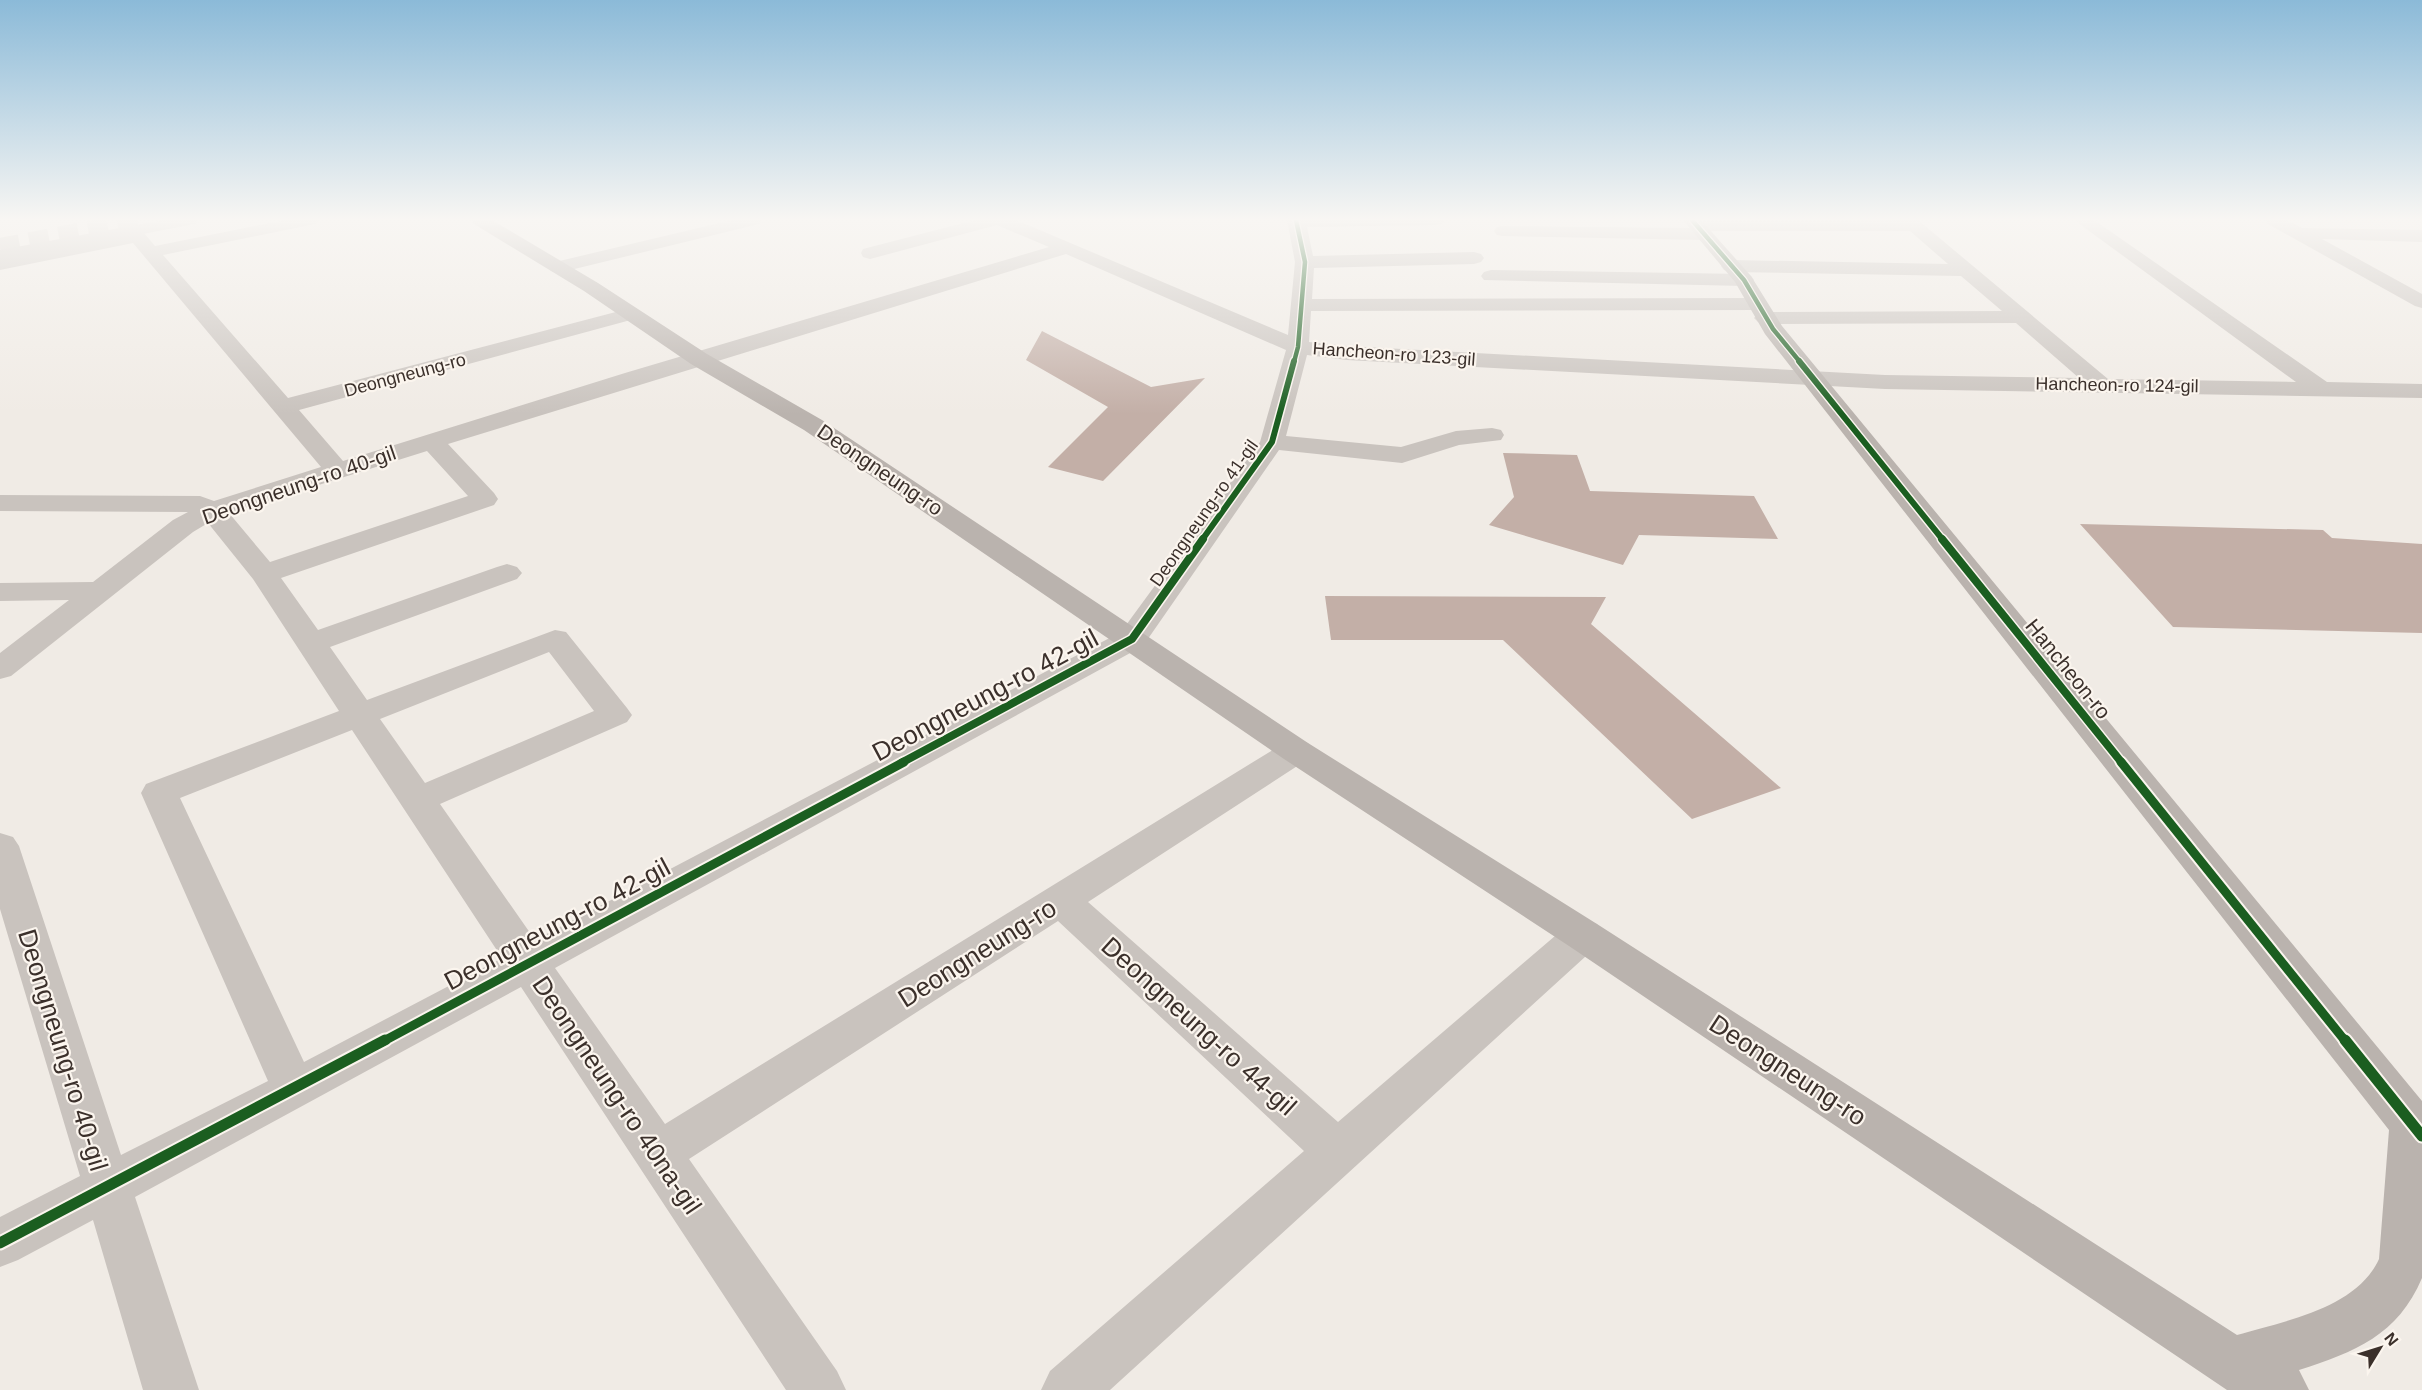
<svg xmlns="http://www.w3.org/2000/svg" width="2422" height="1390" viewBox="0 0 2422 1390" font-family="Arial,sans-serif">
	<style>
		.building { fill: #c3afa7 }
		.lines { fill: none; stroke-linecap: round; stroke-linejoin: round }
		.tertiary-tunnel { stroke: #ccc6c0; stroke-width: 20; stroke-dasharray: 20 10; stroke-linecap: butt }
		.minor { fill: #c9c3be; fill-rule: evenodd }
		.tertiary { fill: #c9c3be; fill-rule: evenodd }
		.secondary { fill: #bab3ae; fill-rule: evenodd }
		.cycleway-far4-casing { stroke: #fbf5ee; stroke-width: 7 }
		.cycleway-far3-casing { stroke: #fbf5ee; stroke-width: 9 }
		.cycleway-far2-casing { stroke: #fbf5ee; stroke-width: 11 }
		.cycleway-far1-casing { stroke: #fbf5ee; stroke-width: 13 }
		.cycleway-casing { stroke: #fbf5ee; stroke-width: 15 }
		.cycleway-far4 { stroke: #1b5e20; stroke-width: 4.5 }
		.cycleway-far3 { stroke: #1b5e20; stroke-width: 6 }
		.cycleway-far2 { stroke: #1b5e20; stroke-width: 8 }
		.cycleway-far1 { stroke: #1b5e20; stroke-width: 9 }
		.cycleway { stroke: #1b5e20; stroke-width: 11 }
		.labels { text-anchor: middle; stroke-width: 4.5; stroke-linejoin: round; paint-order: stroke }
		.far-street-label { font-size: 18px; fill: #3b302b; stroke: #fbf5ee }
		.street-label { font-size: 21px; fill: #3b302b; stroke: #fbf5ee }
		.near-street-label { font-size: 26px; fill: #3b302b; stroke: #fbf5ee }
	</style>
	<rect width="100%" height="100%" fill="#f0ebe5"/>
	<!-- building -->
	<g class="building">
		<path d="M1042 331 1151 387 1205 378 1103 481 1048 467 1108 407 1026 360Z"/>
		<path d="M1503 453 1577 455 1590 491 1754 496 1778 539 1639 535 1623 565 1489 525 1514 497Z"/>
		<path d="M2080 524 2323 530 2332 538 2422 544V633L2173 627Z"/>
		<path d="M1325 596 1606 597 1591 624 1781 788 1692 819 1503 640H1331Z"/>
	</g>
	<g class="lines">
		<!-- tertiary-tunnel -->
		<path class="tertiary-tunnel" d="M0 248 145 220"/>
		<!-- minor -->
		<g class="minor">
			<path d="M285 220H319L316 224 310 225 163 255 288 398 631 308 638 310 641 314 638 318 299 410 343 461 625 373 1049 247 997 225 870 259 863 257 861 253 863 249 975 220H1016L1288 335 1295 262 1287 220H1445L1442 224 1436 225 1307 227 1313 256 1474 252 1481 254 1484 258 1481 262 1474 264 1314 268 1312 299 1758 298 1765 300 1768 304 1765 308 1758 310 1311 311 1309 342 1347 346 1885 375 2079 378 2016 323 1765 324 1758 322 1754 318 1758 314 1765 312 2002 311 1961 276 1731 272 1724 270 1721 266 1724 262 1731 260 1948 264 1910 231H1711L1713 234 1710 238 1704 240 1503 236 1497 235 1494 231 1497 227 1503 226 1690 228 1688 226 1691 222 1697 221 1918 220 2108 379 2296 382 2074 220H2094L2327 382 2422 384V398L1885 389 1347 360 1307 355 1286 436 1401 447 1456 431 1492 428 1501 430 1504 435 1501 440 1459 445 1402 463 1279 450 1143 646 555 968 665 1124 1284 743 1296 740 1308 743 1313 751 1308 759 1088 902 1338 1122 1569 924 1583 920 1597 924 1603 935 1597 946 1110 1390H1041L1050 1371 1304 1151 1058 921 689 1159 837 1371 846 1390H786L521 987 135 1197 199 1390H143L93 1220 18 1260 0 1267V1217L80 1176 0 909V833L13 837 19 846 121 1155 268 1081 141 793 146 784 339 711 253 579 208 523 193 532 11 676 0 679V653L69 600 0 601V583L93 582 173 520 188 512 0 511V495L200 496 214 501 321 467 133 243 0 270V258L137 231 144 233 155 246ZM1066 254 1286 350 1260 442 1121 632 535 940 440 804 627 722 632 715 627 708 566 632 555 630 367 700 330 647 517 579 522 573 517 567 507 564 497 567 318 630 281 578 494 505 498 499 494 493 448 444ZM427 451 468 496 270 562 229 513ZM549 652 594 711 425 783 380 719ZM352 730 502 958 304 1062 180 798Z"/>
			<path d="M732 220H762L759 224 558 273 551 271 548 267 551 263Z"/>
			<path d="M2265 220H2287L2302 228 2422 230V242L2322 239 2422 294V308L2415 306 2268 224Z"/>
			<path d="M1491 270 1744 274 1751 276 1754 280 1751 284 1744 286 1484 280 1481 276 1484 272Z"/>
		</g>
		<!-- tertiary -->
		<path class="tertiary" d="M163 220H198L195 224 189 225 0 262V250Z"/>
		<!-- secondary -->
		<path class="secondary" d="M471 220H492L598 283 707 354 822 420 1308 743 1597 924 2237 1335C2284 1321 2356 1309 2379 1259L2389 1130 1765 334 1735 282 1683 220H1701L1751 276 1782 326 2422 1101V1278C2398 1335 2355 1352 2299 1370L2309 1390H2227L1569 946 1284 759 804 430 691 364 584 291 474 224Z"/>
		<defs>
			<g id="cycleway-far4">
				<path d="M1692 220 1744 280 1773 329 1800 362"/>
				<path d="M1294 362 1298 347 1305 262 1296 220"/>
			</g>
			<g id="cycleway-far3">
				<path d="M1799 361 1943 540"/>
				<path d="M1202 540 1272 442 1294 361"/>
			</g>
			<g id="cycleway-far2">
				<path d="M1942 539 2122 763"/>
				<path d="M901 763 1132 639 1203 539"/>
			</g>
			<g id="cycleway-far1">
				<path d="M2121 762 2346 1042"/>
				<path d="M382 1042 904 762"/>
			</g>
			<g id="cycleway">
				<path d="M2345 1040 2422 1136"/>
				<path d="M0 1243 385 1040"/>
			</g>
		</defs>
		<!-- cycleway-far4 casing -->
		<use href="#cycleway-far4" class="cycleway-far4-casing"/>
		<!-- cycleway-far3 casing -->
		<use href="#cycleway-far3" class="cycleway-far3-casing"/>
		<!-- cycleway-far2 casing -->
		<use href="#cycleway-far2" class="cycleway-far2-casing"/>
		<!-- cycleway-far1 casing -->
		<use href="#cycleway-far1" class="cycleway-far1-casing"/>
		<!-- cycleway casing -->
		<use href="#cycleway" class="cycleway-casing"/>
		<!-- cycleway-far4 -->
		<use href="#cycleway-far4" class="cycleway-far4"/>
		<!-- cycleway-far3 -->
		<use href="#cycleway-far3" class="cycleway-far3"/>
		<!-- cycleway-far2 -->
		<use href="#cycleway-far2" class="cycleway-far2"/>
		<!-- cycleway-far1 -->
		<use href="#cycleway-far1" class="cycleway-far1"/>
		<!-- cycleway -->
		<use href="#cycleway" class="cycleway"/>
	</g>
	<!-- sky -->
	<linearGradient id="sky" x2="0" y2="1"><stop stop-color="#8bbad8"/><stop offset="0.53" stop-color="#f8f6f3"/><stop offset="1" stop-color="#f8f6f3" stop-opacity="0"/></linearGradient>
	<rect width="2422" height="414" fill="url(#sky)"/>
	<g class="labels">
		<!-- far-street labels -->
		<g class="far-street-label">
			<text transform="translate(1394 354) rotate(4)" y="6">Hancheon-ro 123-gil</text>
			<text transform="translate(405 375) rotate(-15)" y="6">Deongneung-ro</text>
			<text transform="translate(2117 385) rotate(1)" y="6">Hancheon-ro 124-gil</text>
			<text transform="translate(1204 513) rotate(-55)" y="6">Deongneung-ro 41-gil</text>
		</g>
		<!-- street labels -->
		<g class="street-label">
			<text transform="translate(880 470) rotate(34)" y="7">Deongneung-ro</text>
			<text transform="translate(299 485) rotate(-19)" y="7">Deongneung-ro 40-gil</text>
			<text transform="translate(2068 669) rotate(51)" y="7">Hancheon-ro</text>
		</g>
		<!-- near-street labels -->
		<g class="near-street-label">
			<text transform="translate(985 695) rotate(-28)" y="9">Deongneung-ro 42-gil</text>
			<text transform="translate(557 924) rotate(-28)" y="9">Deongneung-ro 42-gil</text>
			<text transform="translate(977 953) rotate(-32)" y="9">Deongneung-ro</text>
			<text transform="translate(1199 1026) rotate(42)" y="9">Deongneung-ro 44-gil</text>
			<text transform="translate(63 1050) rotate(73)" y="9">Deongneung-ro 40-gil</text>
			<text transform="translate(1788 1070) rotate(33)" y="9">Deongneung-ro</text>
			<text transform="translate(617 1095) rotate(56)" y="9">Deongneung-ro 40na-gil</text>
		</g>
	</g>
	<!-- north arrow -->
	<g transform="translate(2380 1348) rotate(52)" stroke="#fbf5ee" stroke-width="4.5" paint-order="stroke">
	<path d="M0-4.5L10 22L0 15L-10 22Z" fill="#3b302b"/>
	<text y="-9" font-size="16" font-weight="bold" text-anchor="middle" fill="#3b302b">N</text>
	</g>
</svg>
